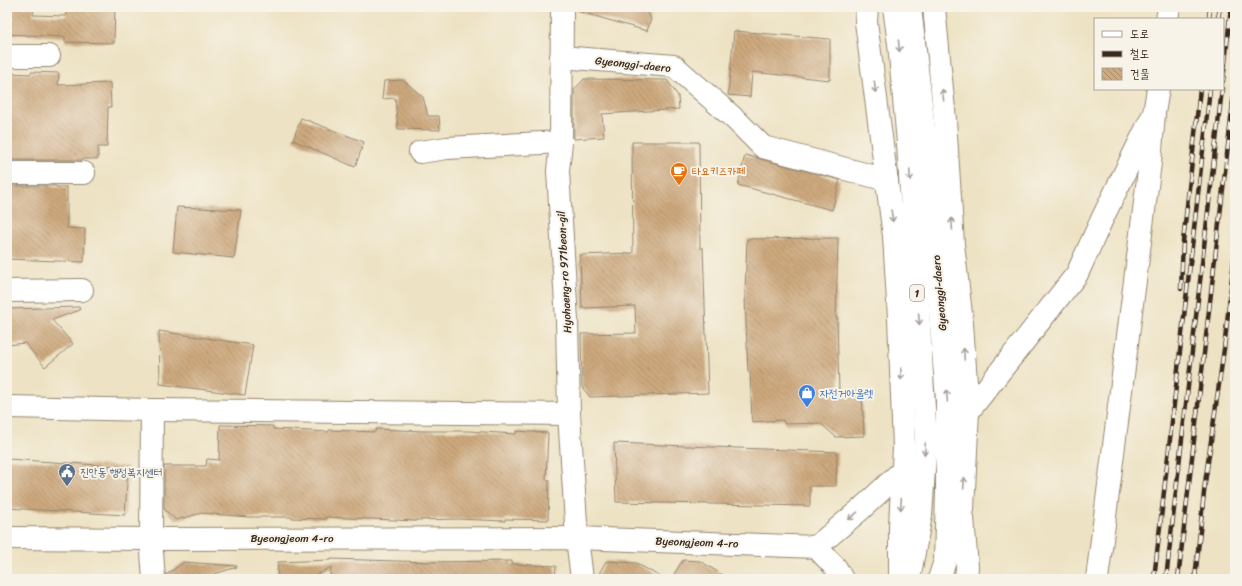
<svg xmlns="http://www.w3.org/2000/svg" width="1242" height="586" viewBox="0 0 1242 586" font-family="Sriracha,'Poor Story',sans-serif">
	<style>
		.building { fill: url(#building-back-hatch) }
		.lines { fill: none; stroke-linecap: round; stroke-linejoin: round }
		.minor-casing { stroke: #948670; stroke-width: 24 }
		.major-casing { stroke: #948670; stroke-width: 24 }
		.minor { stroke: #fff; stroke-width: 22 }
		.major { stroke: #fff; stroke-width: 22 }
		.rail-casing { stroke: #3b2a1e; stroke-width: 4.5 }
		.rail { stroke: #f7f3e8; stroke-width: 3; stroke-dasharray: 9; stroke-linecap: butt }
		.oneway { stroke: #a79f9a }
		.labels { text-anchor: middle; stroke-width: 4; stroke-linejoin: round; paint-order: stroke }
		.shield { fill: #f7f3e8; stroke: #73665b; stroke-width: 1 }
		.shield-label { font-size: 10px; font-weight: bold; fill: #3b2a1e }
		.street-label { font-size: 11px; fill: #3b2a1e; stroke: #f7f3e8 }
		.food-label { font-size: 11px; fill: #c56008; stroke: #f7f3e8; text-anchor: start }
		.shop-label { font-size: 11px; fill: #366cbe; stroke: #f7f3e8; text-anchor: start }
		.service-label { font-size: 11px; fill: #4e5e75; stroke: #f7f3e8; text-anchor: start }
	</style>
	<defs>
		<pattern id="building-back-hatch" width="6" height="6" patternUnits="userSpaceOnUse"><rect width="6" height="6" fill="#cda97e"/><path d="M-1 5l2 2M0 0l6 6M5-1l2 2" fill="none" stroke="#a88a67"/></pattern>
	</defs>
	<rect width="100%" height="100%" fill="#f7f3e8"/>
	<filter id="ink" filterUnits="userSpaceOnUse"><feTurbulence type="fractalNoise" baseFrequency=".025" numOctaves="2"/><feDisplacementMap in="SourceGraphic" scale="8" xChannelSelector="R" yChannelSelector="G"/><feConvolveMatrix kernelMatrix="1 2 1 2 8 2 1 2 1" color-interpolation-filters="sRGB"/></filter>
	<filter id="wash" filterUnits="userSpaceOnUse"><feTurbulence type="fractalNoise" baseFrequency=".012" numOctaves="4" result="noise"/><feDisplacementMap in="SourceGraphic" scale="16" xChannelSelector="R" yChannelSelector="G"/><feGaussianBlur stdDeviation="0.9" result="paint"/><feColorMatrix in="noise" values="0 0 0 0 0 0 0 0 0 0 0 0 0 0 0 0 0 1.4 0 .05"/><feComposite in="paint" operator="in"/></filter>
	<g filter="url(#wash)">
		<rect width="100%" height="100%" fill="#ede2c3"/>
		<g id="blocks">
			<!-- building -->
			<g class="building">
				<path d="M7 7H34L33 15 66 16V7H115L114 43 65 42V37L7 34Z"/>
				<path d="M577 7H644L651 19 647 31 577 11Z"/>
				<path d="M734 31 830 39V80L752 72 750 97 728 95Z"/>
				<path d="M31 72 59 73 58 85 110 83 111 107H108L107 147H98V159H82V160H7V73L31 74Z"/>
				<path d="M584 79 667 80 678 96 679 109 602 114 604 137 574 139V90Z"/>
				<path d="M403 80 423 97 428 116H439L440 130 398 129 395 98 382 99 384 81Z"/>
				<path d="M301 118 364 142 355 167 293 140Z"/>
				<path d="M632 142H699L700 248H703L708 393 590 397 582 387 581 334 636 333 635 306 582 308 580 255 633 253Z"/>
				<path d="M745 155 840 180 832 210 738 185Z"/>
				<path d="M7 186H56V187H67V228L85 229 84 262 7 259Z"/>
				<path d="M177 207 241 210 234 258 173 252Z"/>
				<path d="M838 238 836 318H837L839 392 862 391 864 436 836 437 820 423 785 424 783 420 752 422 750 372H748L745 295 747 239Z"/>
				<path d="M79 307 80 310 52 320 73 344 45 367 25 343 7 345V309Z"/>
				<path d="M159 331 253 345 245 395 160 384Z"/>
				<path d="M220 425 273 426V429L329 432V430L375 432 376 429 423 431H468L516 434V431L548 433 546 480H549L548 520 505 519V521L458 519 416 520V521L326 517V519L291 518V517H248L202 513 176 520 164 509V466H206L207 459 219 460Z"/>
				<path d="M614 443 837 452 836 486H810V506L616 502Z"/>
				<path d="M7 459 128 467 125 515 7 508Z"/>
				<path d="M331 559 430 562 512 561V564L556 566 555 579H330L331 567 310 579H277L278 562 331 560Z"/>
				<path d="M683 560 700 561 729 579H671Z"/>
				<path d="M606 561 636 563 664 579H596Z"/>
				<path d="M184 562 237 566V567L208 576V579H166V575Z"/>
			</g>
		</g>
	</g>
	<g filter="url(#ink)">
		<use href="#blocks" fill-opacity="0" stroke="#948670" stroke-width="1"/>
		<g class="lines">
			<defs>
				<g id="minor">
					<path d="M562 7 561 142 558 171 567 321 569 414 577 538 582 579"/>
					<path d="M1167 19 1169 7"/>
					<path d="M7 56H49"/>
					<path d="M561 57 674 66 736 120 763 147 887 180"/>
					<path d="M420 152 447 148 561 142"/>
					<path d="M7 173H84"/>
					<path d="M7 291 82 290"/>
					<path d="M7 407 152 410 569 414"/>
					<path d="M152 410 151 539 154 579"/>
					<path d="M968 412 1077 274 1103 217 1154 113 1158 89"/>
					<path d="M7 538 151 539 577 538 816 547"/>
					<path d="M816 547 861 509 902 471"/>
					<path d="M816 547 836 568 842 579"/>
					<path d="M1097 579 1150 163 1154 113"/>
				</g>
				<g id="major">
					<path d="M867 7 866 22 894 236 899 318 904 447 900 526V576"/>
					<path d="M894 7 899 44 908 143 926 441 921 515 909 579"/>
					<path d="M910 7 929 174 947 400V492L945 561 939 579"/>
					<path d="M934 7 945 120 953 244 962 323 968 412 963 509 952 539"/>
					<path d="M963 518 967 567 966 579"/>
				</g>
			</defs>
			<!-- minor casing -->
			<use href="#minor" class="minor-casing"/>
			<!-- major casing -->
			<use href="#major" class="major-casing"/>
			<!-- minor -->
			<use href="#minor" class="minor"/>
			<!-- major -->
			<use href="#major" class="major"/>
			<defs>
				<g id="rail">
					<path d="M1209 19 1210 7"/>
					<path d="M1218 19 1220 7"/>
					<path d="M1223 81 1231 7"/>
					<path d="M1181 289 1183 242 1200 89"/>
					<path d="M1154 579 1210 89"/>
					<path d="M1166 579 1222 89"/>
					<path d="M1178 579 1235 85"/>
					<path d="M1195 579 1205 483 1224 349 1235 251"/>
				</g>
			</defs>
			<!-- rail casing -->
			<use href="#rail" class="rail-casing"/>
			<!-- rail -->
			<use href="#rail" class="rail"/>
		</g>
		<!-- one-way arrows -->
		<defs><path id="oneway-shaft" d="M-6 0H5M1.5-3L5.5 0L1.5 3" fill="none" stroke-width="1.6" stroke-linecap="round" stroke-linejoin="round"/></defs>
		<g class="oneway">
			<use href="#oneway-shaft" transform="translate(899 46) rotate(84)"/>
			<use href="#oneway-shaft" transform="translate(875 87) rotate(83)"/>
			<use href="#oneway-shaft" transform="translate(943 95) rotate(-96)"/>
			<use href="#oneway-shaft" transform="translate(910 175) rotate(87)"/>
			<use href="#oneway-shaft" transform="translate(892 216) rotate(82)"/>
			<use href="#oneway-shaft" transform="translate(952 224) rotate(-94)"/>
			<use href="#oneway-shaft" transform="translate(919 319) rotate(86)"/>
			<use href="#oneway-shaft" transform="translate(964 354) rotate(-93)"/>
			<use href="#oneway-shaft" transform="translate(901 374) rotate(88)"/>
			<use href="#oneway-shaft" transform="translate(947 396) rotate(-93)"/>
			<use href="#oneway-shaft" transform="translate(925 449) rotate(93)"/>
			<use href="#oneway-shaft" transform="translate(964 483) rotate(-87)"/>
			<use href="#oneway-shaft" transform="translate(901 504) rotate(93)"/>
			<use href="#oneway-shaft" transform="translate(853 516) rotate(140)"/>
		</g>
	</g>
	<!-- icons -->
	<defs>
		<symbol id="cafe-pin" viewBox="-11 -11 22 30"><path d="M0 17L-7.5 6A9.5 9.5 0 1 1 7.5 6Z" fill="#e8710a" stroke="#f7f3e8"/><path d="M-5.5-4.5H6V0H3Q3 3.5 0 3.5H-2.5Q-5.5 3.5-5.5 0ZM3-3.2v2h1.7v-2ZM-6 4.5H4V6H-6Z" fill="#fff"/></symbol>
		<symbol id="shop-pin" viewBox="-11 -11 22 30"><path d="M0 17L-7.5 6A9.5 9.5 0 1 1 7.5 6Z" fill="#3f7fe0" stroke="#f7f3e8"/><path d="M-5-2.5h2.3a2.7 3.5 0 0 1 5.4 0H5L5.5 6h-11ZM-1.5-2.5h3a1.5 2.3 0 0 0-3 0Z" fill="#fff"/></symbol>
		<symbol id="civic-pin" viewBox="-11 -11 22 30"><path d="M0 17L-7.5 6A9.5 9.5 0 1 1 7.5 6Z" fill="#5c6f8a" stroke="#f7f3e8"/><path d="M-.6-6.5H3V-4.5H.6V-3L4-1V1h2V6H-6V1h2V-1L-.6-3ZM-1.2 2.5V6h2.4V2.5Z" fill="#fff"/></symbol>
	</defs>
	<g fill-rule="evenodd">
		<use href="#cafe-pin" x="669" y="161" width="20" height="27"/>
		<use href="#shop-pin" x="797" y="383" width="20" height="27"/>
		<use href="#civic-pin" x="57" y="462" width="20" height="27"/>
	</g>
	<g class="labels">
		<!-- shield labels -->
		<rect class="shield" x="910" y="285" width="14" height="16" rx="3"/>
		<g class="shield-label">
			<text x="917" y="297">1</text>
		</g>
		<!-- street labels -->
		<g class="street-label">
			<text transform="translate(633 64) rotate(6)" y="4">Gyeonggi-daero</text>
			<text transform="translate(564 272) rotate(-93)" y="4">Hyohaeng-ro 971beon-gil</text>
			<text transform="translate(939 293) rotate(-95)" y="4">Gyeonggi-daero</text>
			<text x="292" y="542">Byeongjeom 4-ro</text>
			<text transform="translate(697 542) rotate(2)" y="4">Byeongjeom 4-ro</text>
		</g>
		<!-- food labels -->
		<g class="food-label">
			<text x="692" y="175">타요키즈카페</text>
		</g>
		<!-- shop labels -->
		<g class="shop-label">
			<text x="820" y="397">자전거아울렛</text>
		</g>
		<!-- service labels -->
		<g class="service-label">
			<text x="80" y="476">진안동 행정복지센터</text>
		</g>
	</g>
	<!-- margin -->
	<rect width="1242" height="586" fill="none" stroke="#f7f3e8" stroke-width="24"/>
	<!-- legend -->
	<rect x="1094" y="18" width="130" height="72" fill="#f7f3e8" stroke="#aca397"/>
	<rect x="1102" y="31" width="20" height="6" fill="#ffffff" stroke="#aca397"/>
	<text x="1130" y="38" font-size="12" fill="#3b2a1e">도로</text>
	<rect x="1102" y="51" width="20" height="6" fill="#3b2a1e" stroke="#aca397"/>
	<text x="1130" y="58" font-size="12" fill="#3b2a1e">철도</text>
	<rect x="1102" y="68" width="20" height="12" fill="url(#building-back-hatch)" stroke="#aca397"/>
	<text x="1130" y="78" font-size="12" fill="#3b2a1e">건물</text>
</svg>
